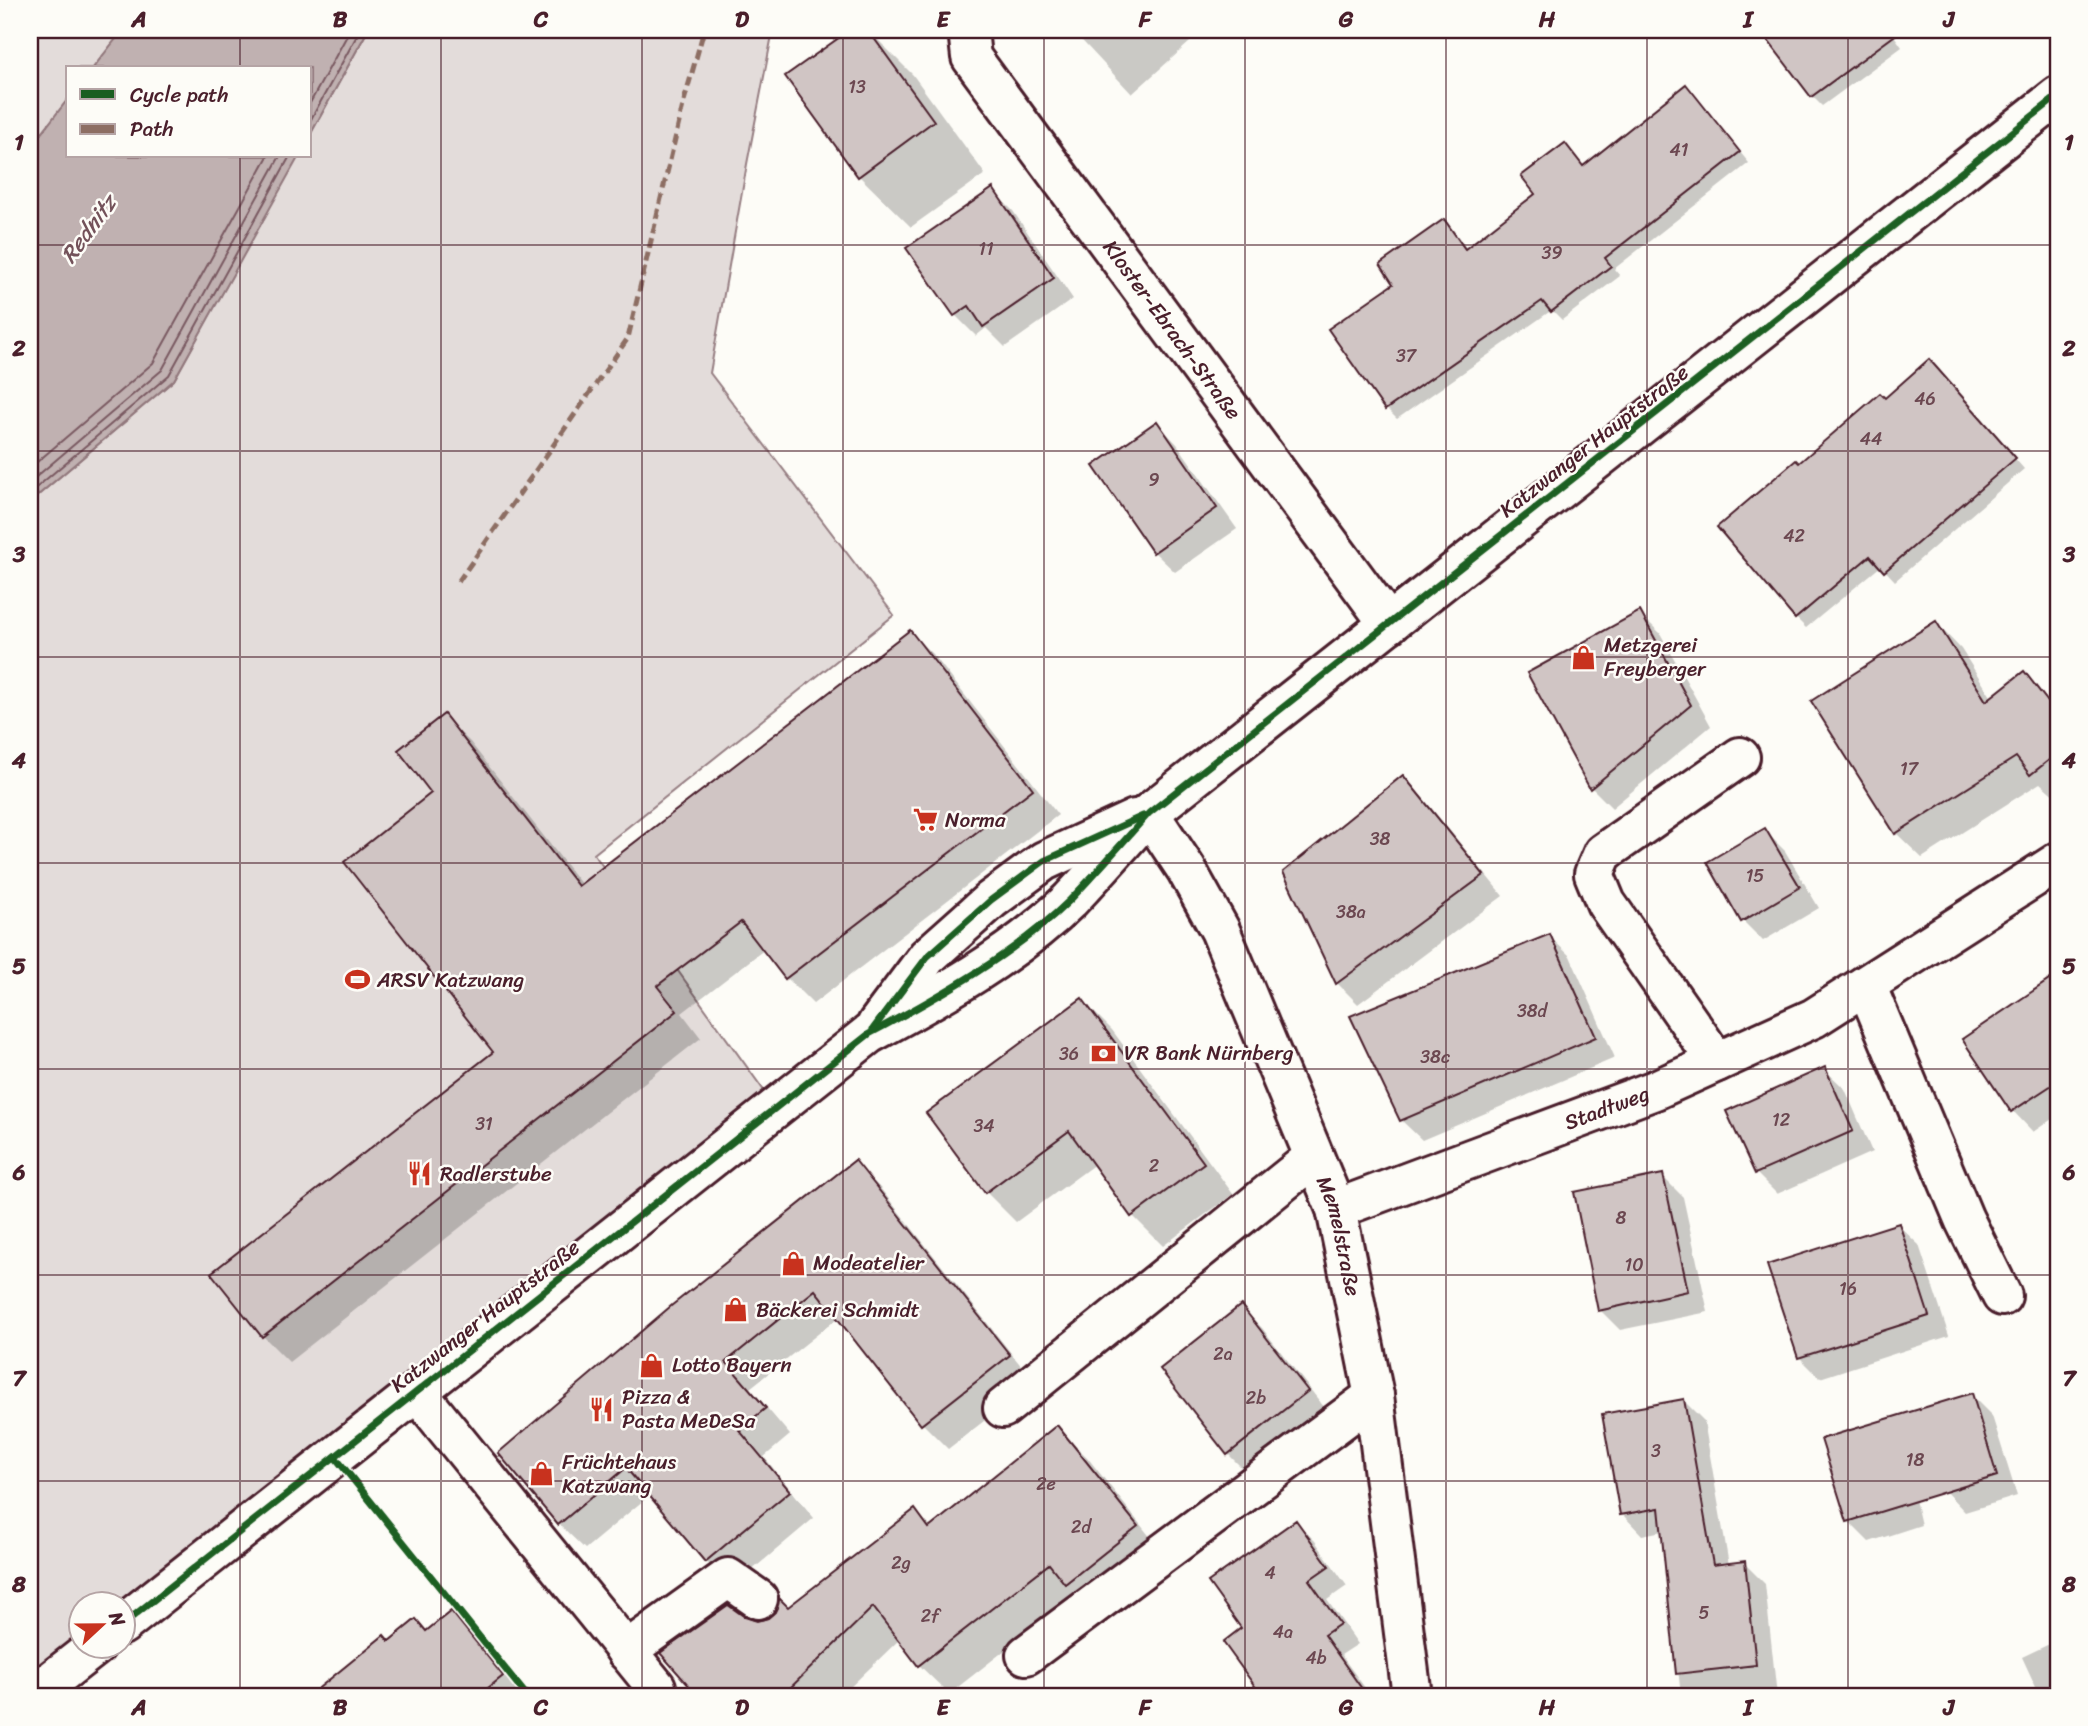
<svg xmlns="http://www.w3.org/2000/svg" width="2088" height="1726" viewBox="0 0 2088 1726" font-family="Sriracha,sans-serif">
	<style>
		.green { fill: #e3dcda; stroke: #967e82; stroke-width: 2 }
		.water { fill: #c0b1b1; stroke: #91777b; stroke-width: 2 }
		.shadow { fill: #0003 }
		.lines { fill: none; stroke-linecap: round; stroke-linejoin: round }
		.shore { stroke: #795961; stroke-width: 2 }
		.building { fill: #d0c5c4; stroke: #4a1f2b; stroke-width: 2 }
		.minor-casing { stroke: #4a1f2b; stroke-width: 44 }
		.major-casing { stroke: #4a1f2b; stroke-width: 44 }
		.minor { stroke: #fdfcf7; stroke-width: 38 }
		.major { stroke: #fdfcf7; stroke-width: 38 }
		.quiet { stroke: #8d6e63; stroke-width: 5; stroke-dasharray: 10 5; stroke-linecap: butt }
		.cycleway-casing { stroke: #fdfcf7; stroke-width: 11 }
		.cycleway { stroke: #1b5e20; stroke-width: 7 }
		.grid { fill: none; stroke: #4a1f2b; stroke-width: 2; stroke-opacity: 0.55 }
		.labels { text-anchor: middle; stroke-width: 5; stroke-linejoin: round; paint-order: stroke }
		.number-label { font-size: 18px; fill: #6c4851 }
		.street-label { font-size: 21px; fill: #4a1f2b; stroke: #fdfcf7 }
		.poi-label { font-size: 21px; fill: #4a1f2b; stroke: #fdfcf7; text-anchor: start }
		.water-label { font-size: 23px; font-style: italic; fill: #73525a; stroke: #fdfcf7 }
		.neatline { fill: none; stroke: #4a1f2b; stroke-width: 2.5 }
		.grid-label { font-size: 23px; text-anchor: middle; font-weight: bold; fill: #4a1f2b }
	</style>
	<rect width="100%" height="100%" fill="#fdfcf7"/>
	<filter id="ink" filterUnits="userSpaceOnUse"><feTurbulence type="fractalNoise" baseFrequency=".0143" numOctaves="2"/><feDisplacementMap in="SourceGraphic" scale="14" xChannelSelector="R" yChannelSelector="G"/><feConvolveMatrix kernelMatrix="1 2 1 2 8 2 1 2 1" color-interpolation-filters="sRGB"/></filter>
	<g filter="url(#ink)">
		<!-- green -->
		<g class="green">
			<path d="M30 30H123L93 68H68V99L30 148Z"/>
			<path d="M368 30H773L747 164 710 373 894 615 594 854 775 1106 122 1604H80V1646L30 1695V502L174 380 298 156H310V135Z"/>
		</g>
		<!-- water -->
		<g class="water">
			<path d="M123 30H368L310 135V68H93Z"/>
			<path d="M68 99V156H299L174 380 30 502V148Z"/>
		</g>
		<!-- shadow -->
		<g class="shadow">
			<path d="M853 30H868L913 75 985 174 911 227 859 176 788 77Z"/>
			<path d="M1072 30H1197L1200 33 1132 94Z"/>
			<path d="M1763 30H1890L1902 47 1822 106 1812 96Z"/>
			<path d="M1686 87 1749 163 1614 269 1620 276 1562 320 1552 310 1397 419 1387 409 1331 329 1395 284 1444 221 1454 231 1467 249 1537 194 1565 145 1584 167Z"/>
			<path d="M992 190 1013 211 1073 299 1005 347 986 328 976 336 955 315Z"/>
			<path d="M1939 371 2024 469 1895 581 1881 566 1806 628 1796 618 1799 465 1885 400Z"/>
			<path d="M1157 423 1177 444 1237 529 1175 572 1154 552Z"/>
			<path d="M1639 613 1660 633 1711 726 1612 808 1592 788 1529 673Z"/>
			<path d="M1936 623 1961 649 1992 698 2023 674 2058 711V799L2040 783 1922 858 1896 833Z"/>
			<path d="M910 632 936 658 1058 815 813 1004 787 978 765 949 682 1013 701 1038 289 1362 263 1336 495 1052 434 793 444 717 470 742 582 885Z"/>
			<path d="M1403 777 1423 798 1503 896 1358 1004 1337 983 1285 872Z"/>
			<path d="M1764 830 1785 851 1819 908 1763 941 1742 920Z"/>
			<path d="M1549 936 1570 956 1615 1058 1422 1140 1401 1120Z"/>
			<path d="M2054 979 2058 983V1115L2033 1132 2013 1111 1965 1039Z"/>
			<path d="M1082 1000 1112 1030 1233 1194 1163 1246 1133 1216 1095 1164 1016 1222 986 1192Z"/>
			<path d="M1824 1069 1845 1089 1872 1152 1777 1194 1756 1173Z"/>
			<path d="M855 1163 880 1188 1034 1382 948 1449 923 1424 838 1318 750 1388 790 1435 764 1457 814 1518 732 1587 706 1561 650 1495 585 1549 559 1524 500 1453Z"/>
			<path d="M1662 1176 1683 1197 1708 1312 1620 1330 1600 1310Z"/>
			<path d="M1898 1225 1919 1245 1949 1336 1820 1378 1799 1357Z"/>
			<path d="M1241 1307 1262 1328 1328 1412 1248 1474 1228 1454Z"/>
			<path d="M1971 1395 1992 1416 2017 1496 1965 1512 1945 1491Z"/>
			<path d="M1684 1401 1704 1421 1729 1565 1744 1563 1765 1584 1777 1696H1681L1663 1531 1642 1535 1622 1514Z"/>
			<path d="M1057 1428 1087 1457 1166 1557 1077 1594 949 1694 919 1665 900 1639 841 1696H701L663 1654 745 1618 757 1623 769 1620 788 1610 915 1511 932 1528Z"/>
			<path d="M1902 1443 1921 1525 1869 1542 1848 1521Z"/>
			<path d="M1296 1522 1315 1541 1347 1586 1327 1600 1358 1644 1341 1655 1371 1696H1242L1257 1686 1244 1629Z"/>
			<path d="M451 1613 513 1675 530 1696H340L329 1682 389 1643 426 1632Z"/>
			<path d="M2058 1640V1696H2040L2022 1657Z"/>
		</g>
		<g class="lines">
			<!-- shore -->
			<g class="shore">
				<path d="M310 103 350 30"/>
				<path d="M310 121 360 30"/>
				<path d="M30 468 153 363 268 156"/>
				<path d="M30 482 162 370 280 156"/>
				<path d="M30 493 169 375 290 156"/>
			</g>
		</g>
		<!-- building -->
		<g class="building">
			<path d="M850 30H868L934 121 858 177 785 76Z"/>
			<path d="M1760 30H1902L1811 97Z"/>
			<path d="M1686 84 1740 152 1605 258 1611 266 1551 312 1542 301 1385 410 1328 329 1393 284 1380 264 1444 219 1465 249 1535 194 1521 176 1565 143 1583 166Z"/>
			<path d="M993 188 1054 278 983 327 969 306 954 316 906 248Z"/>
			<path d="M1929 359 2016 458 1884 572 1870 556 1795 619 1717 527 1796 460 1799 463 1880 393 1885 398Z"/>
			<path d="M1157 421 1217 508 1153 553 1093 466Z"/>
			<path d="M1640 611 1691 705 1590 789 1527 673Z"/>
			<path d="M1936 621 1986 701 2024 671 2058 715V753L2030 775 2016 757 1895 834 1811 701Z"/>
			<path d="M910 630 1033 789 785 979 741 922 657 986 677 1011 262 1337 211 1273 493 1052 344 862 431 793 398 750 444 714 578 886Z"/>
			<path d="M1403 775 1484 875 1336 984 1283 872Z"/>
			<path d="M1765 828 1800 887 1741 922 1707 862Z"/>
			<path d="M1550 934 1596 1037 1400 1121 1350 1016Z"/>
			<path d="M2058 974V1081L2011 1112 1962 1039Z"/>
			<path d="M1082 998 1204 1163 1131 1217 1069 1131 985 1193 926 1113Z"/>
			<path d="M1825 1067 1853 1131 1755 1174 1726 1111Z"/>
			<path d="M855 1160 1010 1355 921 1425 815 1290 726 1362 766 1408 739 1430 790 1491 705 1562 626 1468 558 1525 498 1453 671 1306Z"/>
			<path d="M1663 1174 1688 1291 1598 1311 1574 1192Z"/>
			<path d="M1899 1223 1929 1316 1798 1358 1767 1265Z"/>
			<path d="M1241 1305 1308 1391 1227 1455 1160 1369Z"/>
			<path d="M1972 1393 1997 1476 1847 1522 1821 1439Z"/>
			<path d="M1684 1399 1713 1565 1745 1561 1756 1665 1676 1674 1659 1508 1620 1515 1602 1414Z"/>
			<path d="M1057 1425 1138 1526 1065 1584 1049 1564 918 1666 873 1607 782 1696H698L660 1653 728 1605 745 1617 757 1621 768 1618 775 1612 779 1598 788 1607 915 1509 929 1528Z"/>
			<path d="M1296 1520 1329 1566 1309 1580 1340 1624 1324 1635 1367 1696H1262L1223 1642 1241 1628 1208 1582Z"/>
			<path d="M451 1611 503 1676 478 1696H309L384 1635 389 1641 416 1619 426 1631Z"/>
		</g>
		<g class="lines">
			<defs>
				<g id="minor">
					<path id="s1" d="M968 30 971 57 1389 624"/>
					<path id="s2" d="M1149 813 1186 869 1220 930 1336 1209 1374 1396 1412 1696"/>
					<path d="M1866 985 1964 1219 2002 1296"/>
					<path d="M1717 1062 1606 903 1594 874 1603 853 1740 757"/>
					<path id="s3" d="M1336 1209 1655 1090 1814 1018 2058 862"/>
					<path d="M417 1392 656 1687"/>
					<path d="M1003 1408 1314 1157"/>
					<path d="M626 1651 728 1578 758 1599"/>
					<path d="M1026 1655 1374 1396"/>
				</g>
				<g id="major">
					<path d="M877 1024 927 957 991 900 1044 861 1135 819"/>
					<path d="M122 1625 869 1034C938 997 1014 955 1070 900 1097 872 1123 842 1149 813L2058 96"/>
					<path d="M32 1696 96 1646"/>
				</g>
			</defs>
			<!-- minor casing -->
			<use href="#minor" class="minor-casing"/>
			<!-- major casing -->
			<use href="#major" class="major-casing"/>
			<!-- minor -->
			<use href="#minor" class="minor"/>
			<!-- major -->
			<use href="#major" class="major"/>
			<!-- quiet -->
			<path class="quiet" d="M458 582 628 338 684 101 704 30"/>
			<defs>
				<g id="cycleway">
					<path d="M873 1029 927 957 991 900 1044 861 1143 816"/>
					<path d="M335 1457 527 1696"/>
					<path d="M122 1625 869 1034C938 997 1014 955 1070 900 1097 872 1123 842 1149 813L2058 96"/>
				</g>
			</defs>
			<!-- cycleway casing -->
			<use href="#cycleway" class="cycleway-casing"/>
			<!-- cycleway -->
			<use href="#cycleway" class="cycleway"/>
		</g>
	</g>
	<!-- grid -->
	<path class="grid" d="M240 30V68M441 30V1696M642 30V1696M843 30V1696M1044 30V1696M1245 30V1696M1446 30V1696M1647 30V1696M1848 30V1696M240 156V1696M30 245H2058M30 451H2058M30 657H2058M30 863H2058M30 1069H2058M30 1275H2058M30 1481H2058"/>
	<!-- icons -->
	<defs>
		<symbol id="shop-bare" viewBox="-9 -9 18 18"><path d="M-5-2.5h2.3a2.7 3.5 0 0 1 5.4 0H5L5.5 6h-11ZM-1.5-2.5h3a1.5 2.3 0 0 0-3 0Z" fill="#c8321e" stroke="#fdfcf7" stroke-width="2.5" paint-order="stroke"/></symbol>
		<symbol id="supermarket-bare" viewBox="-9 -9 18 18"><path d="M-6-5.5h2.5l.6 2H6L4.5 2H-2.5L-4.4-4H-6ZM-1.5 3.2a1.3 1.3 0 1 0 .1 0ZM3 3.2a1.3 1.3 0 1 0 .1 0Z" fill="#c8321e" stroke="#fdfcf7" stroke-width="2.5" paint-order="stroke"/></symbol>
		<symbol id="stadium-bare" viewBox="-9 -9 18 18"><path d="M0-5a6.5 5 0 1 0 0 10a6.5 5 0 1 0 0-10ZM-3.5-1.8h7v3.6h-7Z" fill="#c8321e" stroke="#fdfcf7" stroke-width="2.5" paint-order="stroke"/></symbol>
		<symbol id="bank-bare" viewBox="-9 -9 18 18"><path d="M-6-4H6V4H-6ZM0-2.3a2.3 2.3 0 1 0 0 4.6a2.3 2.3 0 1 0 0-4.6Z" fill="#c8321e" stroke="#fdfcf7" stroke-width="2.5" paint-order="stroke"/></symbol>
		<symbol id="restaurant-bare" viewBox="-9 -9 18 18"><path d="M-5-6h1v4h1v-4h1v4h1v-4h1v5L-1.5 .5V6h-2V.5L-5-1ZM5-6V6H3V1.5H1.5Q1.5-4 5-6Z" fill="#c8321e" stroke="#fdfcf7" stroke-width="2.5" paint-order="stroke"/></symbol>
	</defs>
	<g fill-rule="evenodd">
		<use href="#shop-bare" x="1566" y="640" width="35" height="35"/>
		<use href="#supermarket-bare" x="908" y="802" width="35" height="35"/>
		<use href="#stadium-bare" x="340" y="962" width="35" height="35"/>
		<use href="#bank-bare" x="1086" y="1036" width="35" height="35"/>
		<use href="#restaurant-bare" x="402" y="1156" width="35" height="35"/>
		<use href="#shop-bare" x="776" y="1246" width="35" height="35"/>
		<use href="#shop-bare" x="718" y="1292" width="35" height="35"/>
		<use href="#shop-bare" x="634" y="1348" width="35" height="35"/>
		<use href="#restaurant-bare" x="584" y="1392" width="35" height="35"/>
		<use href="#shop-bare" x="524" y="1456" width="35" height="35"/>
	</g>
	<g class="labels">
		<!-- number labels -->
		<g class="number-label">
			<text x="857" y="93">13</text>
			<text x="1679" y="156">41</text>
			<text x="986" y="255">11</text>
			<text x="1552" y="259">39</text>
			<text x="1406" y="362">37</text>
			<text x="1925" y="405">46</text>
			<text x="1871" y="445">44</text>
			<text x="1154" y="486">9</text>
			<text x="1794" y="542">42</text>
			<text x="1909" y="775">17</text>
			<text x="1380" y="845">38</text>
			<text x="1755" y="882">15</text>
			<text x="1351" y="918">38a</text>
			<text x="1532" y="1017">38d</text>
			<text x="1069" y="1060">36</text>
			<text x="1435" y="1063">38c</text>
			<text x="1781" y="1126">12</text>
			<text x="484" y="1130">31</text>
			<text x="984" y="1132">34</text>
			<text x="1154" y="1172">2</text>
			<text x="1621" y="1224">8</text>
			<text x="1634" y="1271">10</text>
			<text x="1848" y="1295">16</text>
			<text x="1223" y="1360">2a</text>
			<text x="1256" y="1404">2b</text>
			<text x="1656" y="1457">3</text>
			<text x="1915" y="1466">18</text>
			<text x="1046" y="1490">2e</text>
			<text x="1081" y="1533">2d</text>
			<text x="901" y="1569">2g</text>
			<text x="1270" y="1579">4</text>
			<text x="1704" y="1619">5</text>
			<text x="930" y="1622">2f</text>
			<text x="1283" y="1638">4a</text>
			<text x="1316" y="1664">4b</text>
		</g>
		<!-- street labels -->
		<g class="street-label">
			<text dy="7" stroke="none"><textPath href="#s1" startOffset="366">Kloster-Ebrach-Straße</textPath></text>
			<text transform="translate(1594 441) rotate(-38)" y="7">Katzwanger Hauptstraße</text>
			<text dy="7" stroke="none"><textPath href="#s3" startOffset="289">Stadtweg</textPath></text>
			<text dy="7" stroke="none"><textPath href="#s2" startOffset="466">Memelstraße</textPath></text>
			<text transform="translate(485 1316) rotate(-38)" y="7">Katzwanger Hauptstraße</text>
		</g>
		<!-- poi labels -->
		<g class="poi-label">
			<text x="1604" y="652">Metzgerei<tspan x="1604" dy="24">Freyberger</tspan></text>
			<text x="945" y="827">Norma</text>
			<text x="377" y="987">ARSV Katzwang</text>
			<text x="1124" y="1060">VR Bank Nürnberg</text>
			<text x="440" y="1181">Radlerstube</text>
			<text x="813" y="1270">Modeatelier</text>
			<text x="756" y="1317">Bäckerei Schmidt</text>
			<text x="672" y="1372">Lotto Bayern</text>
			<text x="622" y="1404">Pizza &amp;<tspan x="622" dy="24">Pasta MeDeSa</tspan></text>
			<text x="562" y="1469">Früchtehaus<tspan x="562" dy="24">Katzwang</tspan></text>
		</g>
		<!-- water labels -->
		<g class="water-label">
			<text transform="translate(88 229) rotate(-54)" y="8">Rednitz</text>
		</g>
	</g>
	<!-- margin -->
	<rect width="2088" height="1726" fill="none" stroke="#fdfcf7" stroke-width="77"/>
	<!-- legend -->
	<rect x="66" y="66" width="245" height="91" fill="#fdfcf7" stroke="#b5a4a5" stroke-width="2"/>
	<rect x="80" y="89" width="35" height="10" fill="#1b5e20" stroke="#b5a4a5" stroke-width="2"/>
	<text x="130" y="102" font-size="21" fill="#4a1f2b">Cycle path</text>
	<rect x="80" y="124" width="35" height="10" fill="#8d6e63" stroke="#b5a4a5" stroke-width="2"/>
	<text x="130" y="136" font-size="21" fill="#4a1f2b">Path</text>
	<!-- north arrow -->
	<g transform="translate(102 1625) rotate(68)"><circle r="33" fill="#fdfcf7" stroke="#b5a4a5" stroke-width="2"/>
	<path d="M0-5L12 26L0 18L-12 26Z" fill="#c8321e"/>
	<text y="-10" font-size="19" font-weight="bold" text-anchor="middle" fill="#4a1f2b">N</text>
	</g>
	<rect x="38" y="38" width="2012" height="1650" class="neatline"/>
	<g class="grid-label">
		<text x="139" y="27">A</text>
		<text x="340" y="27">B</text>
		<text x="541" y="27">C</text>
		<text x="742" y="27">D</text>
		<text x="943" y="27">E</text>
		<text x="1145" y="27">F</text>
		<text x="1346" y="27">G</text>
		<text x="1547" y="27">H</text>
		<text x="1748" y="27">I</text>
		<text x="1949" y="27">J</text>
		<text x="19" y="150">1</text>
		<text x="2069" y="150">1</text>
		<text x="19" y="356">2</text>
		<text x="2069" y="356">2</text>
		<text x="19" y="562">3</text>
		<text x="2069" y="562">3</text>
		<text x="19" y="768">4</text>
		<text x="2069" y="768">4</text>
		<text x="19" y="974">5</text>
		<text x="2069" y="974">5</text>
		<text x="19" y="1180">6</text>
		<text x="2069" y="1180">6</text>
		<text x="19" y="1386">7</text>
		<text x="2069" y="1386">7</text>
		<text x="19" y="1592">8</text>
		<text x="2069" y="1592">8</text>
		<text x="139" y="1715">A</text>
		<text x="340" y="1715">B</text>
		<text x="541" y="1715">C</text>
		<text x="742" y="1715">D</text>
		<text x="943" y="1715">E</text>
		<text x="1145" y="1715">F</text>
		<text x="1346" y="1715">G</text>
		<text x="1547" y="1715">H</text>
		<text x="1748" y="1715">I</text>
		<text x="1949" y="1715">J</text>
	</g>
</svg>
